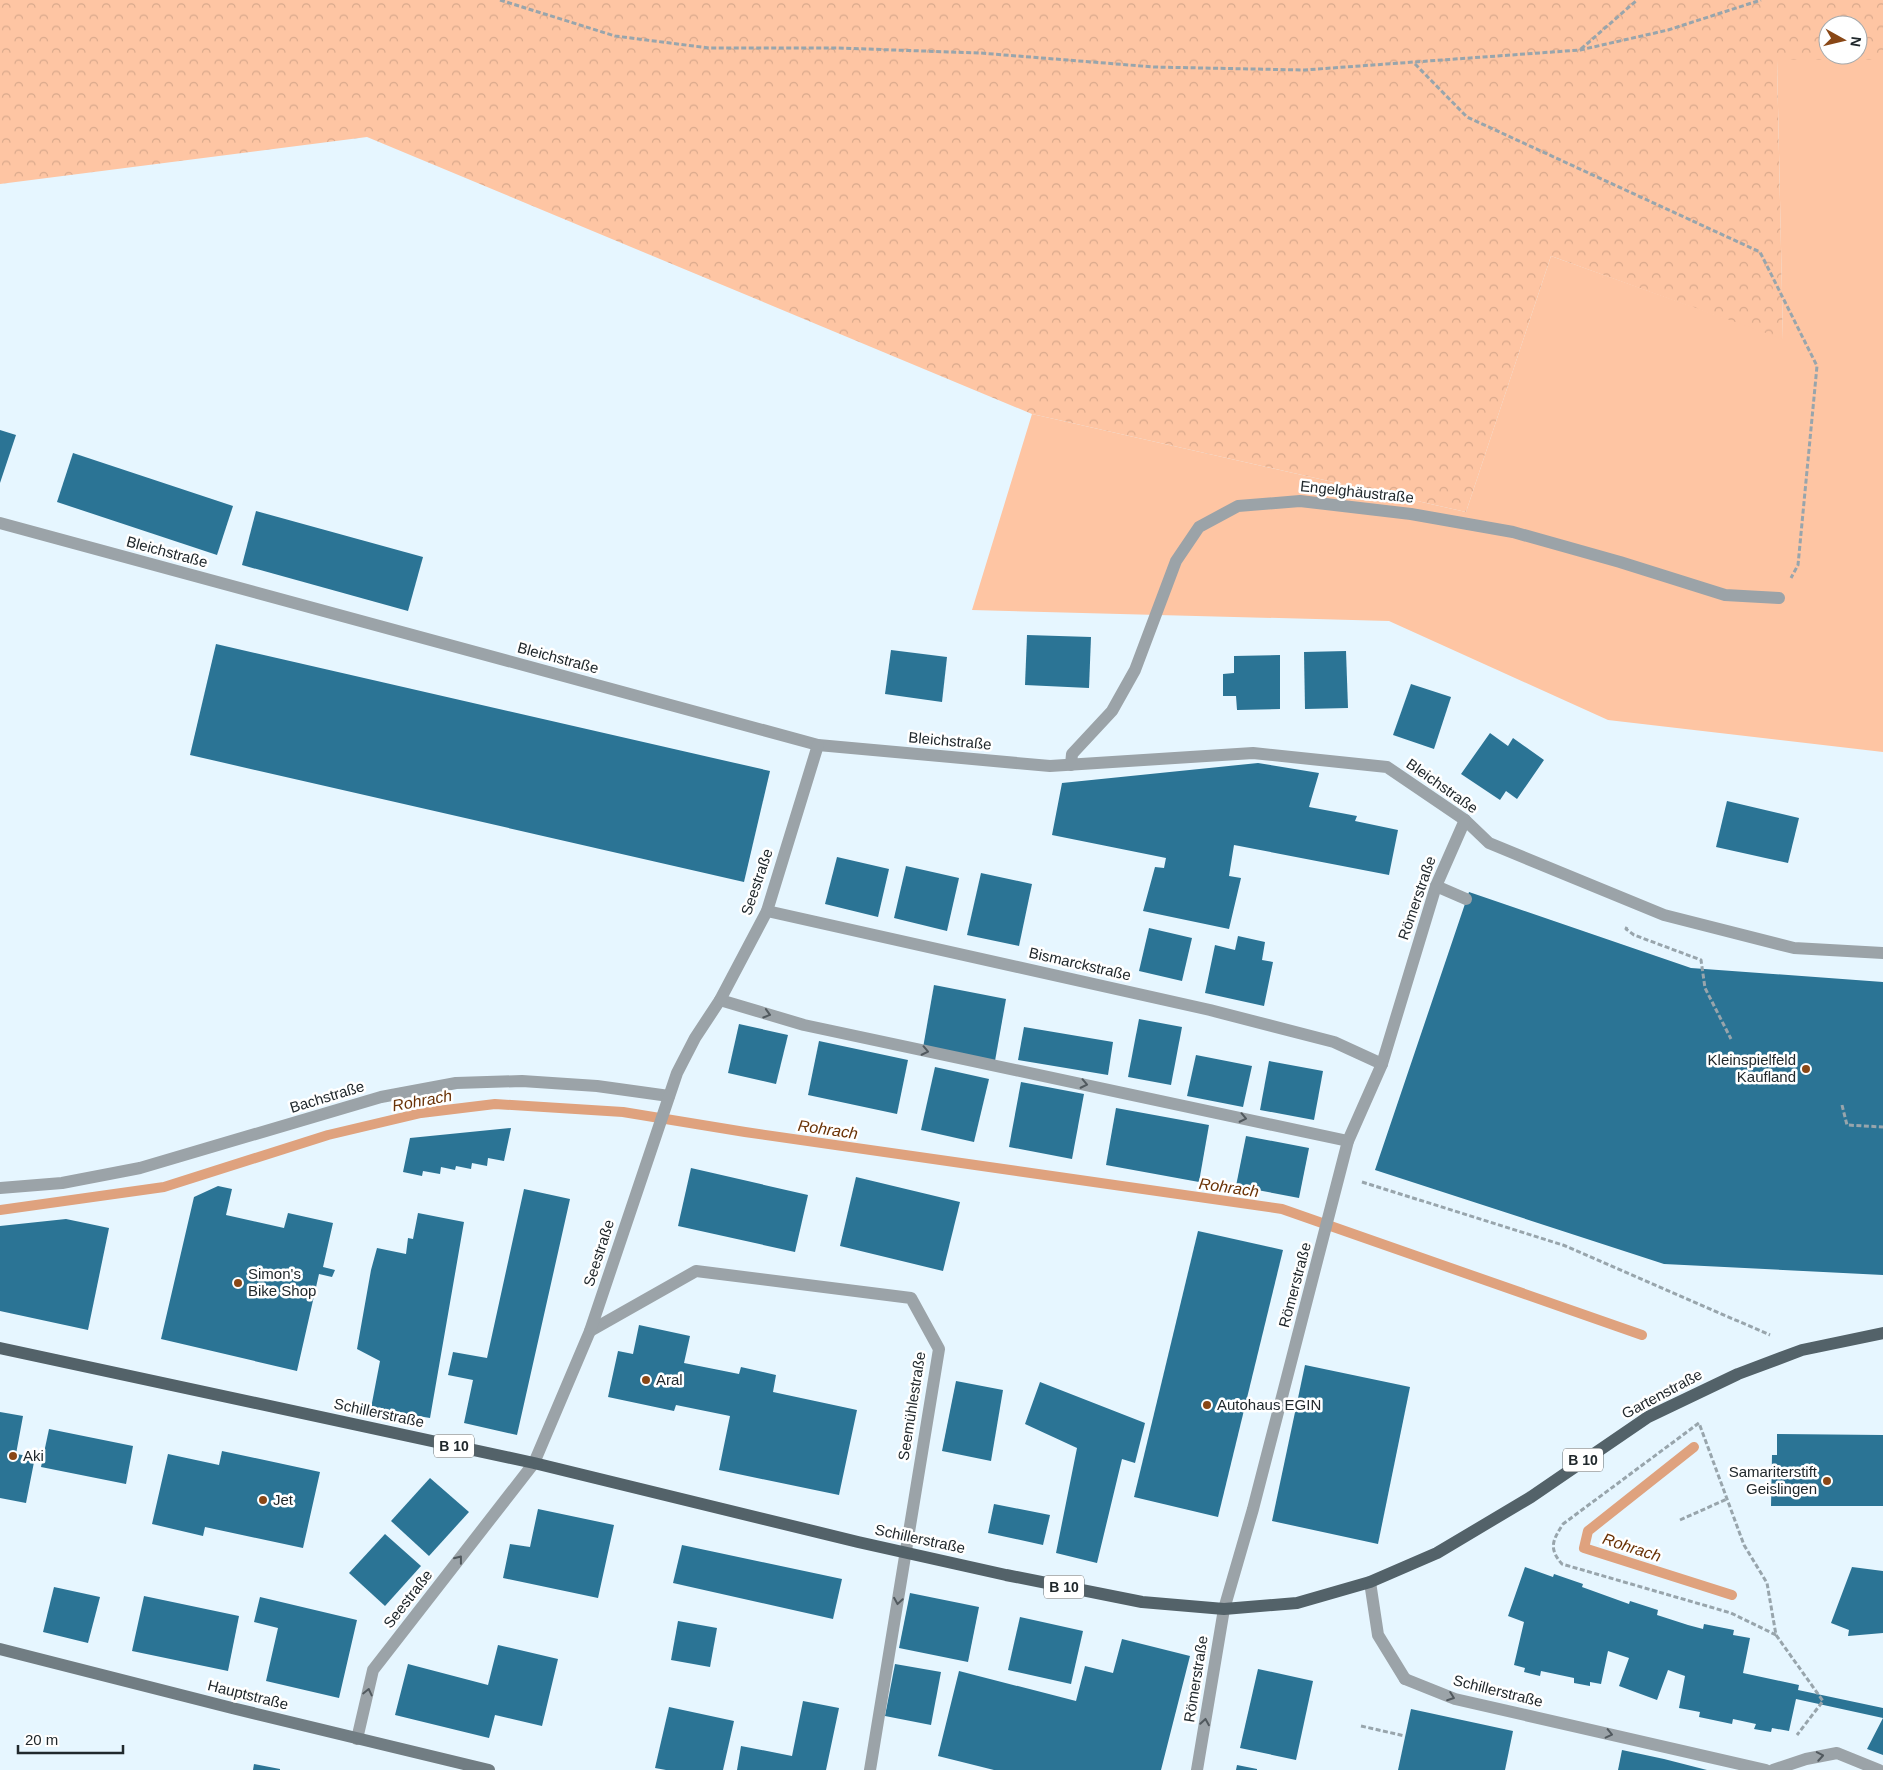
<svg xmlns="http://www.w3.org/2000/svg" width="1883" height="1770" viewBox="0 0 1883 1770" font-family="Arial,sans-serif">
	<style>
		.forest { fill: url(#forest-crowns); fill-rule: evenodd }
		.garden { fill: #fec5a3 }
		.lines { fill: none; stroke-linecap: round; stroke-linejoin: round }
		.stream { stroke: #dfa27e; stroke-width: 10 }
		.building { fill: #2b7495 }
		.path { stroke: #98a5ac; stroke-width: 3; stroke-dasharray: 5 2.5; stroke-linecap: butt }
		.lane { stroke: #9ba3a8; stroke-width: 12 }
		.street { stroke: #9ba3a8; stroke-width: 12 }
		.secondary { stroke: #717d83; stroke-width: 12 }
		.primary { stroke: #536269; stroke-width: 12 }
		.oneway { stroke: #51595e }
		.poi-dot { fill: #894716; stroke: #fff; stroke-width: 2 }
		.labels { text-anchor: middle; stroke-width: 5; stroke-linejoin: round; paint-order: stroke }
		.shield { fill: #fff; stroke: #63686b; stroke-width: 1 }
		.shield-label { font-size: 14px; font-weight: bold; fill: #20282c }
		.street-label { font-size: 15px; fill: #20282c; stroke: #fff }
		.poi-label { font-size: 15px; fill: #20282c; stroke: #fff; text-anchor: start }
		.water-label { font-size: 16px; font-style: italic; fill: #6a3307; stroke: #fff }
	</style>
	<defs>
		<pattern id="forest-crowns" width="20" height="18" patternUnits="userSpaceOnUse" patternTransform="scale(1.25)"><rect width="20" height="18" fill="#fec5a3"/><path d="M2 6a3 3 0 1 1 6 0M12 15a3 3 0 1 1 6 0" fill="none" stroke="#d9a98c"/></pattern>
	</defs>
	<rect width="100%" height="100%" fill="#e6f6ff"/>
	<!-- forest -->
	<path class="forest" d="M0 0H1883V60H1777L1783 340 1551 256 1466 512 1032 414 367 137 0 184ZM1828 25H1858V55H1828Z"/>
	<!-- garden -->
	<path class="garden" d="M1777 60H1883V752L1608 720 1389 621 972 610 1032 414 1466 512 1551 256 1783 339Z"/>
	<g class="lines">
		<!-- stream -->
		<g class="stream">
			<path d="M0 1210 164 1187 328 1135 421 1113 495 1104 623 1112 745 1132 1282 1209 1642 1335"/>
			<path d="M1694 1447 1588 1531 1584 1548 1732 1595"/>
		</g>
	</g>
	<!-- building -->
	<g class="building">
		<path d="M0 430 16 435 0 483Z"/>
		<path d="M73 453 233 506 217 555 57 502Z"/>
		<path d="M256 511 423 557 408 611 242 565Z"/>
		<path d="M1027 635 1091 637 1089 688 1025 685Z"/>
		<path d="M216 644 770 771 744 882 190 755Z"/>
		<path d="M891 650 947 657 942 702 885 694Z"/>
		<path d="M1346 651 1348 708 1305 709 1304 652Z"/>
		<path d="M1280 655V709L1237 710 1236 696H1223V674L1234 673V656Z"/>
		<path d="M1411 684 1451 697 1434 749 1393 735Z"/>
		<path d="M1490 733 1508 746 1513 738 1544 760 1517 799 1506 791 1500 800 1461 774Z"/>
		<path d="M1258 763 1319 773 1309 807 1357 816 1355 821 1398 830 1389 875 1234 845 1229 876 1241 878 1229 929 1143 911 1155 867 1164 868 1166 858 1052 835 1062 783Z"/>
		<path d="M1727 801 1799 818 1788 863 1716 847Z"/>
		<path d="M837 857 889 869 878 917 825 904Z"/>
		<path d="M906 866 959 878 947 931 894 918Z"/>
		<path d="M981 873 1032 884 1019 946 967 935Z"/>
		<path d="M1469 892 1691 968 1883 982V1275L1664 1264 1375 1170Z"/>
		<path d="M1149 928 1192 938 1182 981 1139 971Z"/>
		<path d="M1238 936 1265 942 1262 960 1273 962 1264 1006 1205 993 1215 945 1235 950Z"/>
		<path d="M934 985 1006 999 995 1061 923 1048Z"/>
		<path d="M1139 1019 1182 1027 1171 1085 1128 1077Z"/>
		<path d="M739 1024 788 1035 776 1084 728 1073Z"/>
		<path d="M1024 1027 1113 1042 1108 1075 1018 1060Z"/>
		<path d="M819 1041 908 1060 897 1114 808 1095Z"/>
		<path d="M1196 1055 1252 1066 1243 1107 1187 1096Z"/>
		<path d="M1269 1061 1323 1071 1314 1120 1260 1110Z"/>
		<path d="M935 1067 989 1079 974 1142 921 1130Z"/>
		<path d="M1021 1082 1084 1094 1072 1159 1009 1147Z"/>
		<path d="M1116 1108 1209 1125 1199 1182 1106 1165Z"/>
		<path d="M511 1128 504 1161 488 1158 487 1166 472 1163 471 1169 456 1166 455 1170 441 1167 440 1174 423 1171 422 1176 403 1172 410 1138Z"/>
		<path d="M1246 1136 1309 1148 1299 1198 1236 1186Z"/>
		<path d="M691 1168 808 1195 795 1252 678 1226Z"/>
		<path d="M856 1177 960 1202 943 1271 840 1246Z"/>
		<path d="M218 1186 232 1189 226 1215 284 1228 288 1213 333 1223 323 1267 335 1270 332 1277 319 1274 297 1371 161 1339 194 1197Z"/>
		<path d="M524 1189 570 1199 517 1435 464 1423 473 1380 448 1375 453 1352 487 1358Z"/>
		<path d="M418 1213 464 1222 430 1418 371 1408 380 1361 357 1349 371 1270 377 1248 406 1254 408 1238 413 1239Z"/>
		<path d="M66 1219 109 1228 88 1330 0 1311V1226Z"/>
		<path d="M1198 1231 1283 1250 1218 1517 1134 1497Z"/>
		<path d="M639 1325 690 1336 684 1363 739 1374 741 1367 776 1375 773 1392 857 1410 839 1495 719 1470 730 1416 676 1405 674 1411 608 1397 618 1351 633 1354Z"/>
		<path d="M1305 1365 1410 1387 1378 1544 1272 1521Z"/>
		<path d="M956 1381 1003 1390 991 1461 942 1451Z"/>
		<path d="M1040 1382 1145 1423 1135 1463 1122 1459 1097 1563 1056 1553 1077 1448 1025 1424Z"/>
		<path d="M0 1412 23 1416 16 1454 35 1457 26 1503 0 1498Z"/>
		<path d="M49 1429 133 1446 126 1484 41 1467Z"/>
		<path d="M1777 1434 1883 1435V1506H1771L1772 1455H1777Z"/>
		<path d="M222 1451 320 1472 303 1548 205 1527 203 1536 152 1524 168 1454 219 1465Z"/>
		<path d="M430 1478 469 1512 429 1556 391 1521Z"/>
		<path d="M994 1504 1050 1515 1043 1545 988 1533Z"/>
		<path d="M538 1509 614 1525 598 1598 503 1578 510 1544 530 1547Z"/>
		<path d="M385 1534 421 1566 385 1606 349 1573Z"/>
		<path d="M682 1545 842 1579 833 1619 673 1583Z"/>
		<path d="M1525 1567 1553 1577 1554 1574 1583 1584 1582 1587 1629 1604 1630 1601 1658 1610 1657 1615 1688 1625 1703 1629 1704 1624 1734 1630 1733 1635 1750 1638 1743 1673 1799 1685 1798 1690 1883 1708V1755L1867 1749 1883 1718 1796 1699 1789 1731 1772 1728 1771 1732 1754 1729 1756 1724 1733 1719 1732 1724 1699 1717 1700 1712 1679 1708 1685 1676 1668 1670 1657 1700 1619 1686 1629 1658 1608 1651 1601 1684 1590 1682V1686L1574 1683V1678L1541 1671 1540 1676 1524 1672 1525 1668 1514 1665 1524 1622 1508 1616Z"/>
		<path d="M1852 1567 1883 1571V1633L1848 1636 1849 1630 1831 1623Z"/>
		<path d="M54 1587 100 1597 88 1643 43 1632Z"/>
		<path d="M910 1593 979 1607 968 1662 899 1648Z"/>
		<path d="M144 1596 239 1616 228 1671 132 1651Z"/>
		<path d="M260 1597 357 1620 339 1698 266 1681 278 1628 254 1622Z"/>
		<path d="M1020 1617 1083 1631 1071 1684 1008 1670Z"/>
		<path d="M678 1621 717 1628 710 1667 671 1660Z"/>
		<path d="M1122 1639 1190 1656 1161 1770H994L938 1756 959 1671 1076 1701 1085 1666 1113 1673Z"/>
		<path d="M498 1645 558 1659 542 1726 495 1715 489 1738 395 1715 408 1664 488 1685Z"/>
		<path d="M895 1664 941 1672 931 1725 885 1716Z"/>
		<path d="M1258 1669 1313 1681 1296 1760 1240 1748Z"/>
		<path d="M803 1701 839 1708 826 1770H737L741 1746 792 1756Z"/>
		<path d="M669 1707 734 1721 723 1770H666L655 1768Z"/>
		<path d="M1411 1709 1513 1731 1505 1770H1398Z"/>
		<path d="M1622 1750 1664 1759 1707 1770H1618Z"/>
		<path d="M254 1764 280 1769V1770H253Z"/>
		<path d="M1237 1765 1257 1769V1770H1236Z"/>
	</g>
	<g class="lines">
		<!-- path -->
		<g class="path">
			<path d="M500 0 615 36 709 48H837L980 53 1154 67 1304 70 1580 50 1668 30 1761 0"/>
			<path d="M1581 49 1637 0"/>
			<path d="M1415 64 1467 117 1760 252 1817 366 1798 565 1791 578"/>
			<path d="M1627 927 1626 929 1634 935 1701 960 1705 988 1731 1039"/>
			<path d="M1842 1105 1847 1125 1883 1127"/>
			<path d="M1362 1182 1563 1245 1770 1335"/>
			<path d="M1680 1520 1727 1499"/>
			<path d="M1776 1635 1731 1613 1562 1564C1548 1548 1553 1540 1563 1524L1699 1423 1744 1545 1767 1583 1776 1635 1823 1701 1797 1735"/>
			<path d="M1361 1726 1405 1736"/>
		</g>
		<!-- lane -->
		<g class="lane">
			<path d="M1071 765 1072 754 1112 711 1135 670 1176 561 1199 527 1238 506 1300 501 1411 514 1513 532 1620 562 1725 595 1779 598"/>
			<path d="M1436 886 1466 899"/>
			<path d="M720 1000 804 1025 1348 1141"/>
			<path d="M1405 1679 1455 1699 1766 1770"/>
			<path d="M1773 1770 1806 1759 1837 1753 1879 1770"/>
		</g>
		<!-- street -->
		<g class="street">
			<path d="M0 523 818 745 1050 766 1253 753 1387 767 1465 820 1489 843 1664 915 1794 948 1883 953"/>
			<path d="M767 911 1210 1010 1334 1042 1382 1064"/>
			<path d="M0 1188 62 1183 140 1168 381 1097 456 1083 522 1081 597 1086 669 1096"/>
			<path d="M590 1331 696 1271 911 1298 939 1349 870 1770"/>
			<path d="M1370 1582 1378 1635 1405 1679"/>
			<path d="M357 1739 373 1670 534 1463 590 1331 677 1073 695 1038 720 1000 767 911 818 745"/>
			<path d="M1197 1770 1224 1609 1253 1509 1348 1141 1382 1064 1436 886 1465 820"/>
		</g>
		<!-- secondary -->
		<path class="secondary" d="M0 1649 232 1708 489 1770"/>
		<!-- primary -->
		<path class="primary" d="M0 1348 534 1463 858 1542 1006 1575 1142 1602 1224 1609 1297 1603 1370 1582 1437 1553 1531 1497 1648 1417 1738 1374 1802 1350 1883 1333"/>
	</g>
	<!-- one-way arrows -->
	<defs><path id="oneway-chevron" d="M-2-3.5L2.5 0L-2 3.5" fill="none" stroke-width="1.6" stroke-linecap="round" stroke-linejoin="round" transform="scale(1.25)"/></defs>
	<g class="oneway">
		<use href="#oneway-chevron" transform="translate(767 1014) rotate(17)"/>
		<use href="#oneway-chevron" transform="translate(925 1051) rotate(12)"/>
		<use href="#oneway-chevron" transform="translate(1084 1084) rotate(12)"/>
		<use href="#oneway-chevron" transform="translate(1243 1118) rotate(12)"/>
		<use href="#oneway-chevron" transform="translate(459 1559) rotate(-52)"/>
		<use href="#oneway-chevron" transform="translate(898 1601) rotate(99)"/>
		<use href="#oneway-chevron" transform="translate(368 1692) rotate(-77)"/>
		<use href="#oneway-chevron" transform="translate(1451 1697) rotate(20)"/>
		<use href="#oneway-chevron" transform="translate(1205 1722) rotate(-81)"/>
		<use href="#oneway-chevron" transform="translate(1609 1734) rotate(13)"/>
		<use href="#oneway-chevron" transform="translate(1820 1756) rotate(-10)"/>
	</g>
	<!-- markers -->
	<g class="poi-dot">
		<circle cx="1806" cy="1069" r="5"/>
		<circle cx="238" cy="1283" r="5"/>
		<circle cx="646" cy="1380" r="5"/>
		<circle cx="1207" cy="1405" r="5"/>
		<circle cx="13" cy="1456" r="5"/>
		<circle cx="1827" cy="1481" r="5"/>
		<circle cx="263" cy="1500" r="5"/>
	</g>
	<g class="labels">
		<!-- shield labels -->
		<g class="shield">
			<rect x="434" y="1434.5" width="40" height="23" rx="4"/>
			<rect x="1563" y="1448.5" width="40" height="23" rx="4"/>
			<rect x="1044" y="1575.5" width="40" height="23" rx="4"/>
		</g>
		<g class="shield-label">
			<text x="454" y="1451">B 10</text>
			<text x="1583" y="1465">B 10</text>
			<text x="1064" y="1592">B 10</text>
		</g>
		<!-- street labels -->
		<g class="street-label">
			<text transform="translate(1357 492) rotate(6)" y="5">Engelghäustraße</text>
			<text transform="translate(167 552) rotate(15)" y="5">Bleichstraße</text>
			<text transform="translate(558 658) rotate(15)" y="5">Bleichstraße</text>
			<text transform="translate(950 741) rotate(5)" y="5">Bleichstraße</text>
			<text transform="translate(1442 786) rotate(35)" y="5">Bleichstraße</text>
			<text transform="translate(757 882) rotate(-71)" y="5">Seestraße</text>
			<text transform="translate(1417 898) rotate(-71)" y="5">Römerstraße</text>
			<text transform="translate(1080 964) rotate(13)" y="5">Bismarckstraße</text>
			<text transform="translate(327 1097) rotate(-17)" y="5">Bachstraße</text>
			<text transform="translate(599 1253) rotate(-72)" y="5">Seestraße</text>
			<text transform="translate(1295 1285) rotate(-75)" y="5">Römerstraße</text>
			<text transform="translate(1662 1394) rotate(-28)" y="5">Gartenstraße</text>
			<text transform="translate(912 1406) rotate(-81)" y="5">Seemühlestraße</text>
			<text transform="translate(379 1413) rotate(12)" y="5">Schillerstraße</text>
			<text transform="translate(920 1539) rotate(12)" y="5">Schillerstraße</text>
			<text transform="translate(408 1599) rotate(-52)" y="5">Seestraße</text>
			<text transform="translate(1196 1679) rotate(-81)" y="5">Römerstraße</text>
			<text transform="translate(1498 1691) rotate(14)" y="5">Schillerstraße</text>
			<text transform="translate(248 1695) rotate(14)" y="5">Hauptstraße</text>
		</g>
		<!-- poi labels -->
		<g class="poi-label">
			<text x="1796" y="1065" text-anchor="end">Kleinspielfeld<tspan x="1796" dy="17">Kaufland</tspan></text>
			<text x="248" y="1279">Simon's<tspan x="248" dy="17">Bike Shop</tspan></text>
			<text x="656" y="1385">Aral</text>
			<text x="1217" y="1410">Autohaus EGIN</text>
			<text x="23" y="1461">Aki</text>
			<text x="1817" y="1477" text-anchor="end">Samariterstift<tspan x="1817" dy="17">Geislingen</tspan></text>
			<text x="273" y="1505">Jet</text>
		</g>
		<!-- water labels -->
		<g class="water-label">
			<text transform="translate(422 1100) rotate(-10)" y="6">Rohrach</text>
			<text transform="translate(828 1129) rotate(8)" y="6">Rohrach</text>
			<text transform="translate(1229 1187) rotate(8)" y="6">Rohrach</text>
			<text transform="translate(1632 1547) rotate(18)" y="6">Rohrach</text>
		</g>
	</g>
	<!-- north arrow -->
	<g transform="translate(1843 40) rotate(98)"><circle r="24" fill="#ffffff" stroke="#a6a9ab"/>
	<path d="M0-4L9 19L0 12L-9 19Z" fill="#894716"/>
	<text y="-8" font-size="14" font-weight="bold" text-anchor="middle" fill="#20282c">N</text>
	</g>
	<!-- scale -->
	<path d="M18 1745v8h105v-8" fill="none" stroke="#20282c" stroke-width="2.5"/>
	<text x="25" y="1745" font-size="15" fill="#20282c" stroke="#ffffff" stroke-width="4" paint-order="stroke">20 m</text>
</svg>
